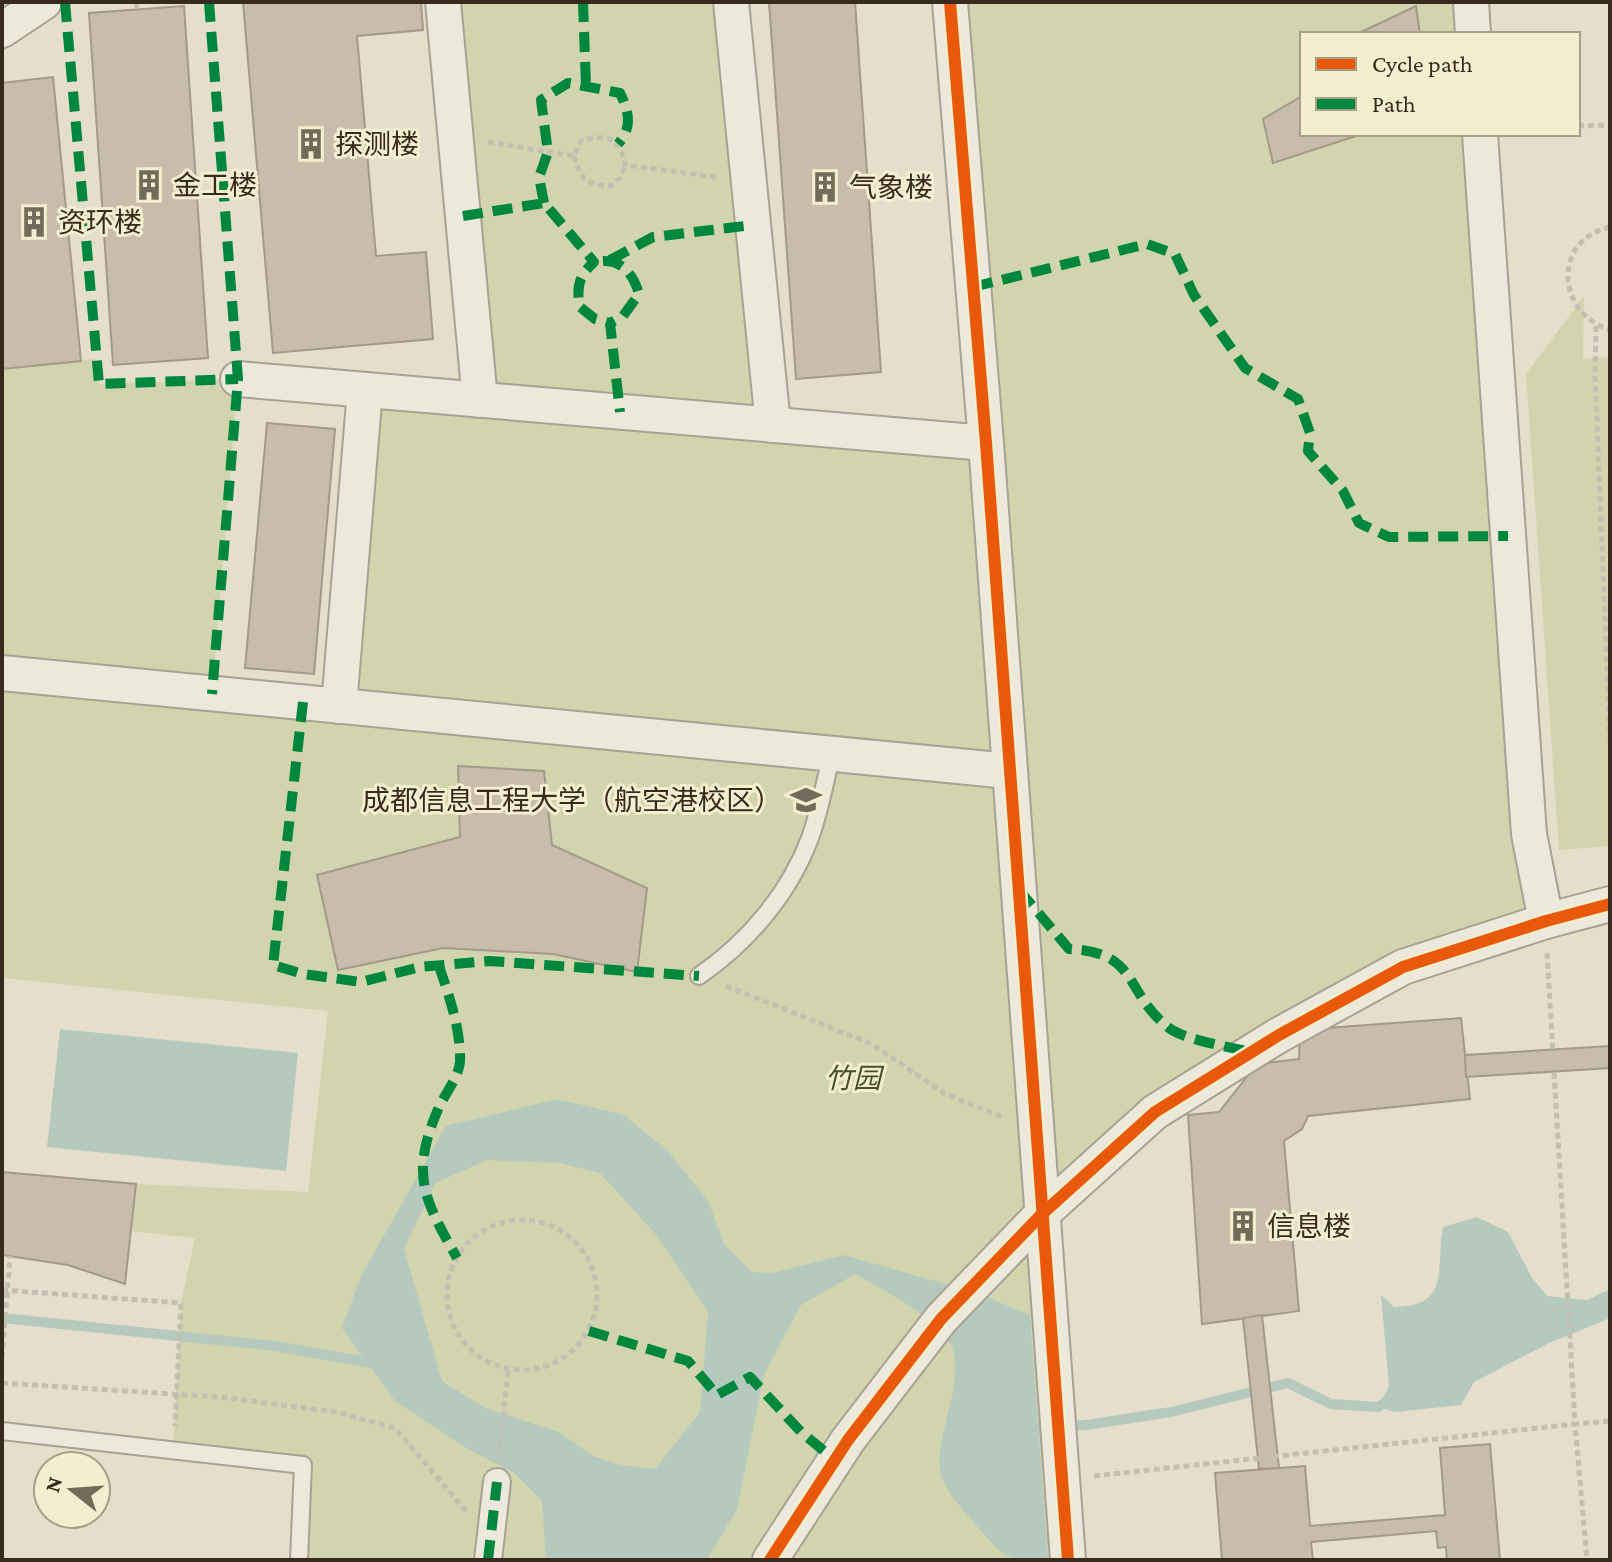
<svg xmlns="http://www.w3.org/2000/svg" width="1612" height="1562" viewBox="0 0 1612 1562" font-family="'Crimson Pro','Noto Sans SC',serif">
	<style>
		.green { fill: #d1d4ac }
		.water { fill: #b6c9bf; fill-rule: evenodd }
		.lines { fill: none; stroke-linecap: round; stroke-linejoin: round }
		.stream { stroke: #b6c9bf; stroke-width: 10 }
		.building { fill: #c8bcab; stroke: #a4998a; stroke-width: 2 }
		.service-casing { stroke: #a9a294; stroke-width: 20 }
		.pedestrian-casing { stroke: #a9a294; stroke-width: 30 }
		.minor-casing { stroke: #a9a294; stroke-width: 38 }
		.path { stroke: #c4bfb3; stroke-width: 5; stroke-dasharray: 6 4; stroke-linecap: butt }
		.service { stroke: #ece8dc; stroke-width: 16 }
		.pedestrian { stroke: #ece8dc; stroke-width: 26 }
		.minor { stroke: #ece8dc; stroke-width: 34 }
		.quiet { stroke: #00873e; stroke-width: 10; stroke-dasharray: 20 10; stroke-linecap: butt }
		.cycleway-casing { stroke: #f5edd0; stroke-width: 17 }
		.cycleway { stroke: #e8590c; stroke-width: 12 }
		.labels { text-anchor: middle; stroke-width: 6; stroke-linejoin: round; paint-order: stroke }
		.poi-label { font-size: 28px; fill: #372b1d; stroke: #f5edd0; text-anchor: start }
		.park-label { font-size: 28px; font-style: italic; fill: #445323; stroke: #f5edd0 }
	</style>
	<rect width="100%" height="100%" fill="#e4deca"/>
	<!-- green -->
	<g class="green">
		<path d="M443 2H731L773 425 983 443 950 2H1471L1473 34H1302V134H1480L1546 921 1279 1035 1041 1215 1068 1560H299L302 1465 173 1451 181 1303 195 1238 130 1231 136 1184 308 1192 328 1011 2 978V369L96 359 99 384 238 379 212 693 339 706 365 390 480 400Z"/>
		<path d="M1584 296 1583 359 1610 357V846L1559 850 1526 374Z"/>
	</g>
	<!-- water -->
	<g class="water">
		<path d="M60 1029 298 1053 286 1171 47 1147Z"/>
		<path d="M557 1099 624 1115 668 1151 708 1201 724 1244 752 1272 771 1273 844 1255 977 1293 1030 1315 1048 1560C1003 1560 1005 1558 976 1525 963 1509 943 1491 940 1469 935 1432 972 1368 946 1337 926 1312 883 1290 855 1274L801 1305 764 1374 737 1509 707 1560H546L542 1501 513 1472 466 1448 395 1401 342 1328 361 1276 446 1126ZM487 1160 559 1163 600 1173 657 1236 708 1312 700 1412 655 1469 621 1465 593 1456 559 1432 485 1408 442 1381 404 1249 435 1183Z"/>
		<path d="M1477 1217 1508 1232 1532 1278 1547 1296 1587 1300 1610 1289V1318L1547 1344 1474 1382 1461 1405 1396 1412 1378 1407 1389 1386 1381 1295 1394 1307C1452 1306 1435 1269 1443 1227Z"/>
	</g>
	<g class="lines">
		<!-- stream -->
		<g class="stream">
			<path d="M2 1318 275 1346 377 1364"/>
			<path d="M1026 1429 1086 1425 1171 1412 1288 1383 1331 1404 1378 1407 1389 1399"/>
		</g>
	</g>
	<!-- building -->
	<g class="building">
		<path d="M243 2H421L423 30 357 36 376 256 426 252 433 339 273 353Z"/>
		<path d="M769 2H855L881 372 796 379Z"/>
		<path d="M184 6 208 358 113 365 89 13Z"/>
		<path d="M1416 6 1420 34H1357Z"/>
		<path d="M53 77 81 361 2 369V83Z"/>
		<path d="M1302 96V134L1359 135 1273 163 1263 119Z"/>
		<path d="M267 423 335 429 314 674 245 668Z"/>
		<path d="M458 766 544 771 552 845 647 888 637 972 553 954 443 948 338 970 317 875 460 837Z"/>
		<path d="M1461 1018 1470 1099 1308 1116 1302 1129 1284 1141 1299 1311 1202 1324 1188 1115 1219 1112 1257 1064 1299 1059 1300 1030Z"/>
		<path d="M1610 1046V1068L1466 1077 1465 1055Z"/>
		<path d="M2 1172 136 1184 125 1284 68 1265 2 1255Z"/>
		<path d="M1262 1315 1279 1468 1259 1469 1243 1318Z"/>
		<path d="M1490 1444 1500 1560H1447L1446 1547 1438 1548 1436 1531 1311 1542 1313 1560H1222L1215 1473 1305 1466 1310 1526 1445 1515 1440 1448Z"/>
	</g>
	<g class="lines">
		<defs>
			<g id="service">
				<path d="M699 976C748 942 789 894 810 838 820 811 825 781 832 753"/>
				<path d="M2 1431 303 1465 299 1560"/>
			</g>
			<path id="pedestrian" d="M488 1560 497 1482"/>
			<g id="minor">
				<path d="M443 2 480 400"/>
				<path d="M731 2 773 425"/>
				<path d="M950 2 986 443 1068 1560"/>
				<path d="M1471 2 1473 34"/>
				<path d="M2 30 44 2"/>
				<path d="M1480 134 1529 834 1546 921"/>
				<path d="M238 379 986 443"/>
				<path d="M2 673 1009 771"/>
				<path d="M339 706 365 390"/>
				<path d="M770 1560 848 1440 941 1319 1041 1215 1155 1112 1279 1035 1403 967 1546 921 1610 904"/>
			</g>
		</defs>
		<!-- service casing -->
		<use href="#service" class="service-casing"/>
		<!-- pedestrian casing -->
		<use href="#pedestrian" class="pedestrian-casing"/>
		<!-- minor casing -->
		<use href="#minor" class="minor-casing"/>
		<!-- path -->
		<g class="path">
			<path d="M136 2 137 10"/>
			<path d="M1578 126 1610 125"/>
			<path d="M488 142 574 156 581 141C606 133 621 138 625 165L716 177"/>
			<path d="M574 156C580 179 587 185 611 186L620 178 625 165"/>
			<path d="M1610 227C1552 240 1556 313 1610 330"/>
			<path d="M1596 326 1595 373 1610 741"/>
			<path d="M1547 953 1575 1424 1610 1421"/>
			<path d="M726 986 872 1044 945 1094 1005 1118"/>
			<circle cx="522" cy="1295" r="75"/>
			<path d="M2 1290 181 1303 175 1426"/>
			<path d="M2 1358 10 1256"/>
			<path d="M2 1383 219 1397 336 1412 395 1428 466 1511"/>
			<path d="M499 1457 508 1370"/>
			<path d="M1094 1476 1575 1424 1587 1560"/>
		</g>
		<!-- service -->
		<use href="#service" class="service"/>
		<!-- pedestrian -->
		<use href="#pedestrian" class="pedestrian"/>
		<!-- minor -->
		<use href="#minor" class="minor"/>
		<!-- quiet -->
		<g class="quiet">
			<path d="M65 2 99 384 238 379"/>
			<path d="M209 2 238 379 212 694"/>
			<path d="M583 2 586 86"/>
			<path d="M544 203 539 177 548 152 541 100 568 83 620 93C629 112 633 127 618 144"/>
			<path d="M463 216 544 203 594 262C579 276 576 286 580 307L595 319 610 323 620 412"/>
			<path d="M610 260 653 237 753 225"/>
			<path d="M603 261C623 260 634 276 639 294L623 316 610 323"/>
			<path d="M973 287 1147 244 1175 254 1194 295 1245 368 1298 399 1310 433 1308 451 1343 491 1359 523 1389 537 1508 536"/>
			<path d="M303 702 273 965 303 974 361 982 420 967 489 961 699 976"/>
			<path d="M1019 890 1069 949C1140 952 1123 992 1169 1028 1185 1040 1230 1047 1251 1052"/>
			<path d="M439 966C449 996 461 1029 460 1062 459 1076 445 1094 439 1107 410 1173 423 1198 457 1258"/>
			<path d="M589 1331 688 1361 717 1395 750 1377 801 1432 835 1460"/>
			<path d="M488 1560 497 1482"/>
		</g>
		<defs>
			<g id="cycleway">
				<path d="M950 2 986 443 1068 1560"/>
				<path d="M770 1560 848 1440 941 1319 1041 1215 1155 1112 1279 1035 1403 967 1546 921 1610 904"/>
			</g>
		</defs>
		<!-- cycleway casing -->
		<use href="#cycleway" class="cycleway-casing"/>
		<!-- cycleway -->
		<use href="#cycleway" class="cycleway"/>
	</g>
	<!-- icons -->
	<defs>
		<symbol id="building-bare" viewBox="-9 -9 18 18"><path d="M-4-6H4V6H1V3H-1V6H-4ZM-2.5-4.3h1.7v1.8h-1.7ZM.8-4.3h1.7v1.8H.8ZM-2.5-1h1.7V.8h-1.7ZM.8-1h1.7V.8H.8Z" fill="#746a5a" stroke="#f5edd0" stroke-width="2.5" paint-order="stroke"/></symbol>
		<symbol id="university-bare" viewBox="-9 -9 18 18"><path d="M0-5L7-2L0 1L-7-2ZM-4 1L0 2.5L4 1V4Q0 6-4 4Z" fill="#746a5a" stroke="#f5edd0" stroke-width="2.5" paint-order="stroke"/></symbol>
	</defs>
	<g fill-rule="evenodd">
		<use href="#building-bare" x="289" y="122" width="44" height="44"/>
		<use href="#building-bare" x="127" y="163" width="44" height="44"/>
		<use href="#building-bare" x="803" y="165" width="44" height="44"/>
		<use href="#building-bare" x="12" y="200" width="44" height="44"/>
		<use href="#university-bare" x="784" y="778" width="44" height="44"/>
		<use href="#building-bare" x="1221" y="1204" width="44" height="44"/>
	</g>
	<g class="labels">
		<!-- poi labels -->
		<g class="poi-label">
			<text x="335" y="154">探测楼</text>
			<text x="173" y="195">金工楼</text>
			<text x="849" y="197">气象楼</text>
			<text x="58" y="232">资环楼</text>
			<text x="782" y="810" text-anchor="end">成都信息工程大学（航空港校区）</text>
			<text x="1267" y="1236">信息楼</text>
		</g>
		<!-- park labels -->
		<g class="park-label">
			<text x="853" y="1088">竹园</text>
		</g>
	</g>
	<!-- border -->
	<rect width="1612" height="1562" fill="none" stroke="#372b1d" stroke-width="8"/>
	<!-- legend -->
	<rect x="1300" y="32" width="280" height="104" fill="#f5edd0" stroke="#a99f88" stroke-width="2"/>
	<rect x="1316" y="58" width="40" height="12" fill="#e8590c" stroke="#a99f88" stroke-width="2"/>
	<text x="1372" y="72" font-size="24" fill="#372b1d">Cycle path</text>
	<rect x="1316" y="98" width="40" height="12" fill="#00873e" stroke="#a99f88" stroke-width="2"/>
	<text x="1372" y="112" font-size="24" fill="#372b1d">Path</text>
	<!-- north arrow -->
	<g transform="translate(72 1490) rotate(287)"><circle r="38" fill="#f5edd0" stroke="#a99f88" stroke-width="2"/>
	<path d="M0-6L14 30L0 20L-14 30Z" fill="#746a5a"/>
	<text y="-12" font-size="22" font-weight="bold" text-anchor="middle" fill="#372b1d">N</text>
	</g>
</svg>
